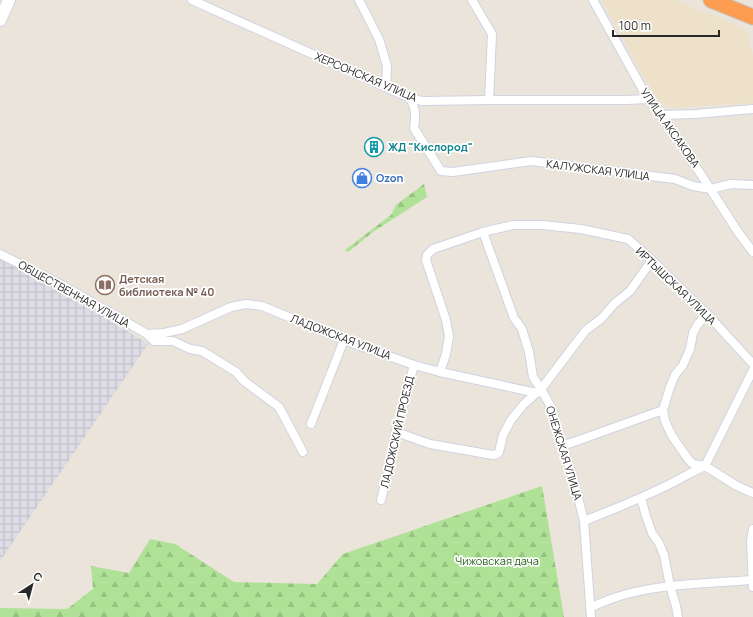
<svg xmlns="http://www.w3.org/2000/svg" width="753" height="617" viewBox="0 0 753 617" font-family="Manrope,sans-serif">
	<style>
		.industrial { fill: url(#industrial-grid) }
		.education { fill: #ede1c9 }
		.forest { fill: url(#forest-firs) }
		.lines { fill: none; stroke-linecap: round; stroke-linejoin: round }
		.street-casing { stroke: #cfd3e2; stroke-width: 10 }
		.secondary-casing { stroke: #cfd3e2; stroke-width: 14 }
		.highway-casing { stroke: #c7c7c7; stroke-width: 17 }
		.street { stroke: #fff; stroke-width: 8 }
		.secondary { stroke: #fff; stroke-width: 12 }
		.highway { stroke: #fe9d52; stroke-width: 15 }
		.labels { text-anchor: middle; stroke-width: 3.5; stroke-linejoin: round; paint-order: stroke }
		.street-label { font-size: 11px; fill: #282828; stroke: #fff }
		.culture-label { font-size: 11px; font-weight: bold; fill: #0d838f; stroke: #fff; text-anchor: start }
		.shop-label { font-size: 11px; font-weight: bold; fill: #366cbe; stroke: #fff; text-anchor: start }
		.education-label { font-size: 11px; font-weight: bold; fill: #785e54; stroke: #fff; text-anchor: start }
		.park-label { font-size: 11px; fill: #286419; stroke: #fff }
	</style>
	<defs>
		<pattern id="industrial-grid" width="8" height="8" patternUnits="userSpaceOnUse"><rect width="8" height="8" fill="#dddbe3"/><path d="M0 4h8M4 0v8" fill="none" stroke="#bebcc3"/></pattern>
		<pattern id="forest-firs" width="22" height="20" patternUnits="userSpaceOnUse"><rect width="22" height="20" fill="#afe296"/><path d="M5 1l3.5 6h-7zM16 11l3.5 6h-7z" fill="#97c281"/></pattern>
	</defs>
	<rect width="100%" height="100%" fill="#ebe4da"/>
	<!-- industrial -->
	<path class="industrial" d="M0 257 85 305 148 344 0 561Z"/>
	<!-- education -->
	<path class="education" d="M602 0H674L746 29 753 56V103L672 108 661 103 654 95Z"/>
	<!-- forest -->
	<g class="forest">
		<path d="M424 184 427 197 373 232 348 252 345 250 391 215 396 205Z"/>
		<path d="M542 486 564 617H0V608L67 609 93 589 91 566 129 573 150 539 175 544 234 582 317 584 343 554Z"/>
	</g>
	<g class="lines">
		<defs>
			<g id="street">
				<path d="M192 0 410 98 422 101 489 100H626L648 99"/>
				<path d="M359 0 379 39 387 66 386 87"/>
				<path d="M472 0 492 34 489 100"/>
				<path d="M593 0 648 99 661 115 680 142 738 232 753 252"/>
				<path d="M410 98C416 110 416 115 414 128L441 171 453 172 531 161 675 179 693 186 711 189 731 184 753 185"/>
				<path d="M661 115 695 114 753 109"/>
				<path d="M483 232 514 318 522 329 529 352 533 377 541 389 551 407 562 445 573 478 584 521 591 617"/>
				<path d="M0 254 62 285 147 334 154 341H173L190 349 202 351 236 372 244 381 279 407 303 452"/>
				<path d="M707 314 698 324 693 333 690 349 683 365 675 375 670 387 663 410 665 421 672 436 688 459 693 464 705 466 737 486 753 493"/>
				<path d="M147 334 164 333 182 329 231 307 246 304 262 306 344 340 414 365 440 372 537 393"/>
				<path d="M440 372 446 354 449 336 446 320 426 260 427 255 433 249 483 232 513 225H542L581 229 628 239 652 260 707 314 753 364"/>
				<path d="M311 424 344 340"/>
				<path d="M396 432 430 444 493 455 497 454 499 452 503 435 511 420 524 404 541 389 586 330 601 319 614 304 630 291 652 260"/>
				<path d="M562 445 571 443 663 410"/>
				<path d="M641 498 646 516 652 533 659 543 664 555 670 586 676 606 678 617"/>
				<path d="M381 500 389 468 396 432 414 365"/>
				<path d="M584 521C612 510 639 499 666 486 679 480 691 472 705 466L753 370"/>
				<path d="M753 529 751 541 753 587"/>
				<path d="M590 608C638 583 700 584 753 580"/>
			</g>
			<path id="secondary" d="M0 20 9 0"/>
			<path id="highway" d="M711 0 753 17"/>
		</defs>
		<!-- street casing -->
		<use href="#street" class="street-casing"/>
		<!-- secondary casing -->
		<use href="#secondary" class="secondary-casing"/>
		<!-- highway casing -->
		<use href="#highway" class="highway-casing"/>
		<!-- street -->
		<use href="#street" class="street"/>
		<!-- secondary -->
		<use href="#secondary" class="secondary"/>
		<!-- highway -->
		<use href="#highway" class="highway"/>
	</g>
	<!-- icons -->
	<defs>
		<symbol id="building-ring" viewBox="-11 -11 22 22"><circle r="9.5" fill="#fff" stroke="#0f9aa8" stroke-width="1.5"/><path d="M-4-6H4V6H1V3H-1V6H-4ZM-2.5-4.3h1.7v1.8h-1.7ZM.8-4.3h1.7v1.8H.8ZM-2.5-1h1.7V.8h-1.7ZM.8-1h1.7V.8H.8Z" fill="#0f9aa8"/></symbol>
		<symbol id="shop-ring" viewBox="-11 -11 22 22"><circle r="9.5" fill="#fff" stroke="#3f7fe0" stroke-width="1.5"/><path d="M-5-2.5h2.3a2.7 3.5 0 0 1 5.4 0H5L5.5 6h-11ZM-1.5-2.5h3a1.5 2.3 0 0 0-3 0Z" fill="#3f7fe0"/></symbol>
		<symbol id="library-ring" viewBox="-11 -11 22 22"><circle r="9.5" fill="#fff" stroke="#8d6e63" stroke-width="1.5"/><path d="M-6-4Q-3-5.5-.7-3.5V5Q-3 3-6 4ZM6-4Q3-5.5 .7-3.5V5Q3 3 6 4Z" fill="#8d6e63"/></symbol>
	</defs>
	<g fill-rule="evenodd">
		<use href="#building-ring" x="363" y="136" width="22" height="22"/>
		<use href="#shop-ring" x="351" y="167" width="22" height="22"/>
		<use href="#library-ring" x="94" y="274" width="22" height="22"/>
	</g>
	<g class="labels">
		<!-- street labels -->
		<g class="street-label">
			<text transform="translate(366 77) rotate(23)" y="4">ХЕРСОНСКАЯ УЛИЦА</text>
			<text transform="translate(670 128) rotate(55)" y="4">УЛИЦА АКСАКОВА</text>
			<text transform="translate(598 170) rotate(7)" y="4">КАЛУЖСКАЯ УЛИЦА</text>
			<text transform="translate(676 286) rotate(44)" y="4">ИРТЫШСКАЯ УЛИЦА</text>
			<text transform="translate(74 294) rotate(29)" y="4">ОБЩЕСТВЕННАЯ УЛИЦА</text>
			<text transform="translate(341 337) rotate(21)" y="4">ЛАДОЖСКАЯ УЛИЦА</text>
			<text transform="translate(397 432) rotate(-77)" y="4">ЛАДОЖСКИЙ ПРОЕЗД</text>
			<text transform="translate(564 453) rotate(73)" y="4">ОНЕЖСКАЯ УЛИЦА</text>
		</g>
		<!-- culture labels -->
		<g class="culture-label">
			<text x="388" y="151">ЖД "Кислород"</text>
		</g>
		<!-- shop labels -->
		<g class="shop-label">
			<text x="376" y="182">Ozon</text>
		</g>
		<!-- education labels -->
		<g class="education-label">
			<text x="119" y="283">Детская<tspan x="119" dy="13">библиотека № 40</tspan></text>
		</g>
		<!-- park labels -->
		<g class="park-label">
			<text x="497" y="565">Чижовская дача</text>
		</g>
	</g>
	<!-- north arrow -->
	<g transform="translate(32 585) rotate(36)" stroke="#ffffff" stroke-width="3" paint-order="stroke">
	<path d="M0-3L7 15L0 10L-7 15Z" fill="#282828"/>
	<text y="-6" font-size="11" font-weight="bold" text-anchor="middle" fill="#282828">С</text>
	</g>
	<!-- scale -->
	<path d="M613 30v6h106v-6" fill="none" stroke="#282828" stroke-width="2"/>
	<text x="619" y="30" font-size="12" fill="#282828" stroke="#ffffff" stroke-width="3" paint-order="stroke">100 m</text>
</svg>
